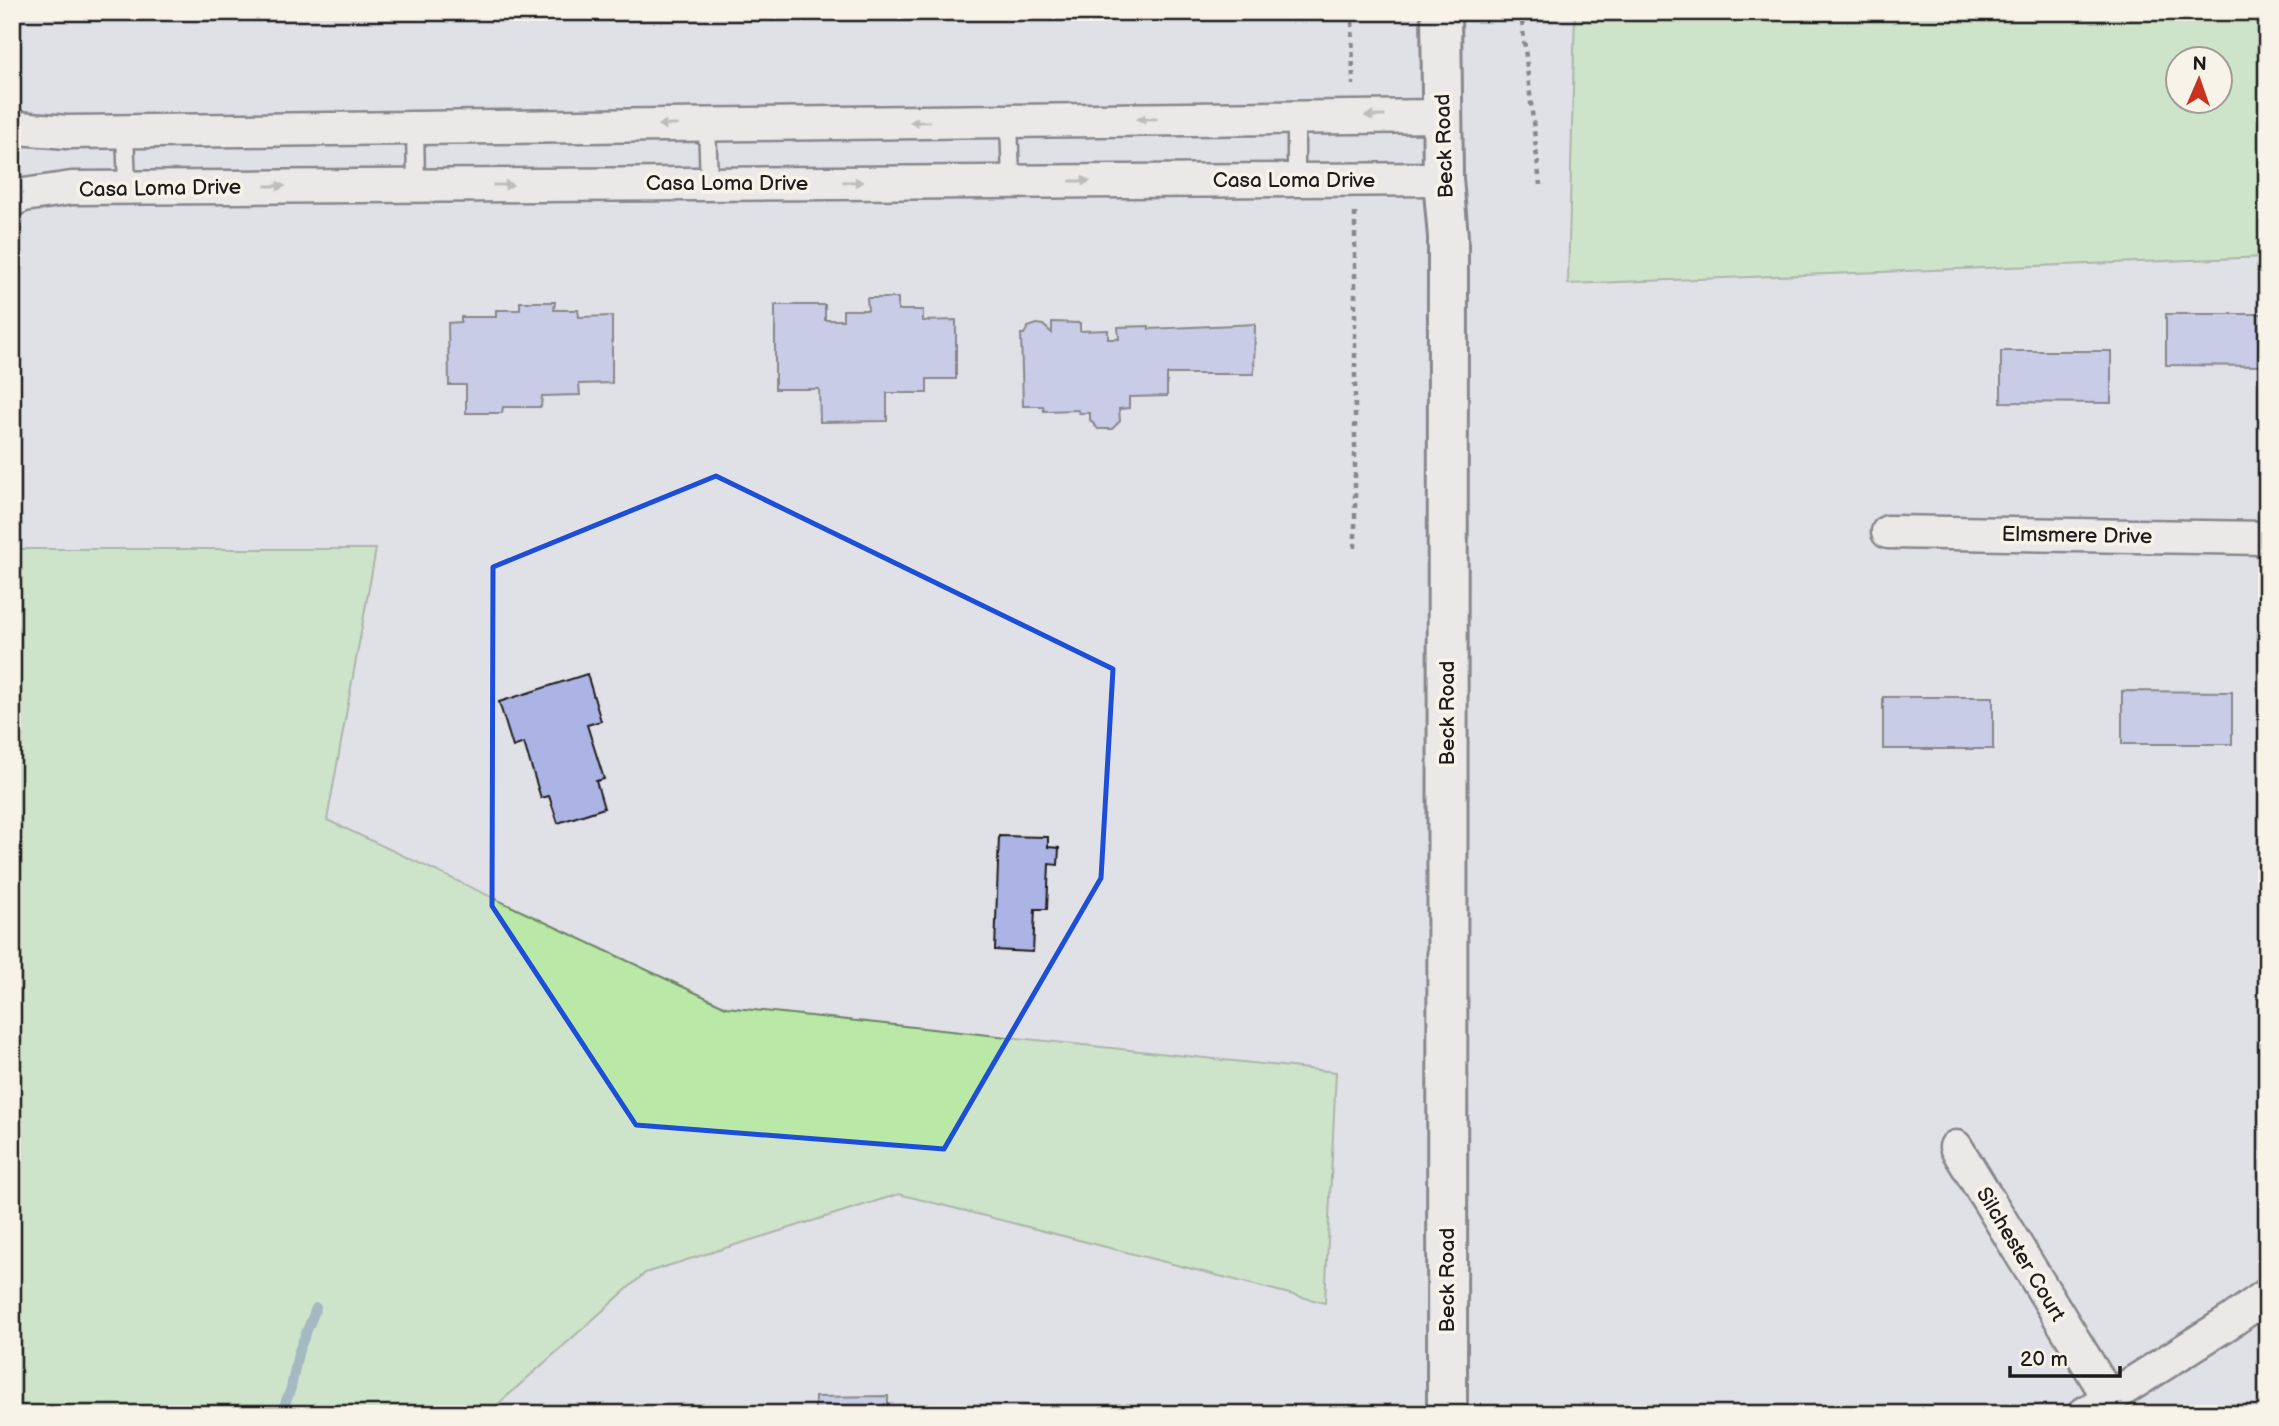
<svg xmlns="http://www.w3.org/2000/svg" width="2279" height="1426" viewBox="0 0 2279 1426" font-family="'Balsamiq Sans',sans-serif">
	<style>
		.green { fill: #b9e8a7; stroke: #6a8262; stroke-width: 2; fill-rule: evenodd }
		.water { fill: #86d4e5; stroke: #5c8a95; stroke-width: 2 }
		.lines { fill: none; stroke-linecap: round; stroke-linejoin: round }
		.stream { stroke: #5c8a95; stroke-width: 10 }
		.building { fill: #abb4e5; stroke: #1c1c1c; stroke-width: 2 }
		.service-casing { stroke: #1c1c1c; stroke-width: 21 }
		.minor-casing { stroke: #1c1c1c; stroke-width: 37 }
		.secondary-casing { stroke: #1c1c1c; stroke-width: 44 }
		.path { stroke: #1c1c1c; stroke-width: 4.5; stroke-dasharray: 5 5; stroke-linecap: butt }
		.service { stroke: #f7f3e8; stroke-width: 16 }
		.minor { stroke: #f7f3e8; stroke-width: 32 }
		.secondary { stroke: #f7f3e8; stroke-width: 38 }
		.oneway { fill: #94928c }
		.marked { fill: none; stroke: #1d4ed8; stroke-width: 5; stroke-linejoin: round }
		.labels { text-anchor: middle; stroke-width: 7; stroke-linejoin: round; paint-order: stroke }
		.street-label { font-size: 21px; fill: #1c1c1c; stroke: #f7f3e8 }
	</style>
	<rect width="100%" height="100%" fill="#e0e0e7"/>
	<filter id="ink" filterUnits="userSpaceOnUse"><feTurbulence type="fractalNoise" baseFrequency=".0143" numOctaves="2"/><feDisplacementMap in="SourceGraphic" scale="14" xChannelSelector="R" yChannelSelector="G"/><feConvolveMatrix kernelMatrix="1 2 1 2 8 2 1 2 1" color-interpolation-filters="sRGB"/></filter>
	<g filter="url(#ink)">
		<!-- green -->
		<g class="green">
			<path d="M1575 12H2267V257L1568 284ZM2178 60H2220V102H2178Z"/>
			<path d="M12 549H376L327 820 726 1007 1336 1072 1325 1303 899 1194 645 1273 487 1414H12Z"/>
		</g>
		<!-- water -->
		<path class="water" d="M1114 12H1200L1197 16 1125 20Z"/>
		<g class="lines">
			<!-- stream -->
			<path class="stream" d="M281 1414 291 1388 298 1353 316 1308"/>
		</g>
		<!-- building -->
		<g class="building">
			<path d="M867 298H898V310H923V321L956 320V379H927V393H887V421L820 422 819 389H775V305H825V320H843V310H868Z"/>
			<path d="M520 302H555L554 310H578L579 317 612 316V383L579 384 580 395 542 396 541 407H503L502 413H466V385H449L448 323 461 322V317H496V310H520Z"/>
			<path d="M2166 314H2267V366L2166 365Z"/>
			<path d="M1052 322 1080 323V331L1108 330V339H1119L1118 327 1149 326V329L1255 324 1254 374H1167V396L1129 397V408L1119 409 1120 421 1112 429H1098L1090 420V413H1079L1078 410 1044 411 1043 406H1023L1021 334H1024L1028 327 1037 324 1043 325 1052 333Z"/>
			<path d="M2001 351H2111V403L2001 402Z"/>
			<path d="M587 674 601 721 587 725 604 779 596 781 604 808 558 823 549 796 541 798 524 743 513 747 499 702Z"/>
			<path d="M2122 691 2232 692V744H2122Z"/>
			<rect x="1883" y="697" width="110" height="52"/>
			<path d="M999 836 1048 837V847L1059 848 1058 865 1049 864 1047 909H1035L1033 952 995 950Z"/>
			<path d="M888 1396V1414H815V1397Z"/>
		</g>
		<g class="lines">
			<defs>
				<g id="service">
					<path d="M1009 121 1011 181"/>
					<path d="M707 124 709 183"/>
					<path d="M415 127 416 185"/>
					<path d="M125 131 127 187"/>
					<path d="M1296 180V117"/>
				</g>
				<g id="minor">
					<path d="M12 125 18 128 67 132 1443 116"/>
					<path d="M12 200 24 195 72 188 1443 179"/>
					<path d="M1888 532 2267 538"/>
					<path d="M1956 1147 2109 1398"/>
					<path d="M2084 1414 2231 1321 2267 1295"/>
				</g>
				<path id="secondary" d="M1441 12 1443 179 1448 237 1447 1414"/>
			</defs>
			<!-- service casing -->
			<use href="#service" class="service-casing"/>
			<!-- minor casing -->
			<use href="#minor" class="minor-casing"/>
			<!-- secondary casing -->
			<use href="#secondary" class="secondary-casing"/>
			<!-- path -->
			<g class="path">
				<path d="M1352 12 1353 85"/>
				<path d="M1521 12 1540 185"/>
				<path d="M1355 213V548"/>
			</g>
			<!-- service -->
			<use href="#service" class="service"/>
			<!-- minor -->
			<use href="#minor" class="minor"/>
			<!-- secondary -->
			<use href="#secondary" class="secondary"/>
		</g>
		<!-- one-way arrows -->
		<defs><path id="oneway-solid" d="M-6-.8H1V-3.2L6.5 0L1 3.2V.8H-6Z" transform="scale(1.75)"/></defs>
		<g class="oneway">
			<use href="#oneway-solid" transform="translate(1375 116) rotate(180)"/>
			<use href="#oneway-solid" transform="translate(1147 119) rotate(179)"/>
			<use href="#oneway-solid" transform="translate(920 122) rotate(179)"/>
			<use href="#oneway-solid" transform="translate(668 125) rotate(179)"/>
			<use href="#oneway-solid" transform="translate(1080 181)"/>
			<use href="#oneway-solid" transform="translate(853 182)"/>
			<use href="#oneway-solid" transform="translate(503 185)"/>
			<use href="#oneway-solid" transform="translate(275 186)"/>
		</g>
	</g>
	<!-- marked area -->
	<path d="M0 0H2279V1426H0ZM716 476 1113 669 1101 878 944 1149 636 1125 492 906 493 567Z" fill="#e0e0e7" fill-opacity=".55" fill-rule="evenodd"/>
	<path class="marked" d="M716 476 1113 669 1101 878 944 1149 636 1125 492 906 493 567Z"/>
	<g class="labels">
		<!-- street labels -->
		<g class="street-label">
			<text transform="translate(1444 146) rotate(-92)" y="7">Beck Road</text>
			<text x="1294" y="187">Casa Loma Drive</text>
			<text x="727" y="190">Casa Loma Drive</text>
			<text transform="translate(160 188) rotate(-1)" y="7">Casa Loma Drive</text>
			<text transform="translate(2077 535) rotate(1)" y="7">Elmsmere Drive</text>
			<text transform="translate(1447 713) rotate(-90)" y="7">Beck Road</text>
			<text transform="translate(2021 1254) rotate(59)" y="7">Silchester Court</text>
			<text transform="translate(1447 1280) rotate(-90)" y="7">Beck Road</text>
		</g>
	</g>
	<!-- margin -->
	<rect width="2279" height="1426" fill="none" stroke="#f7f3e8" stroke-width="42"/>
	<rect x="21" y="21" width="2237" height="1384" fill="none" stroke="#1c1c1c" stroke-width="2.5" filter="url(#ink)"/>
	<!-- north arrow -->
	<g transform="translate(2199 80) rotate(2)"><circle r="33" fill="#f7f3e8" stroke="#9f9d96" stroke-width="2"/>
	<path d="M0-5L12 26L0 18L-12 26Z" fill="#c8321e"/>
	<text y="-10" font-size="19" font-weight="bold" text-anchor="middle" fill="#1c1c1c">N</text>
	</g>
	<!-- scale -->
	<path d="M2010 1366v10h110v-10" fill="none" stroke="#1c1c1c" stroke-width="3.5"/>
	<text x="2020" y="1366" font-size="21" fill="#1c1c1c" stroke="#f7f3e8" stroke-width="5" paint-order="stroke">20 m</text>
</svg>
